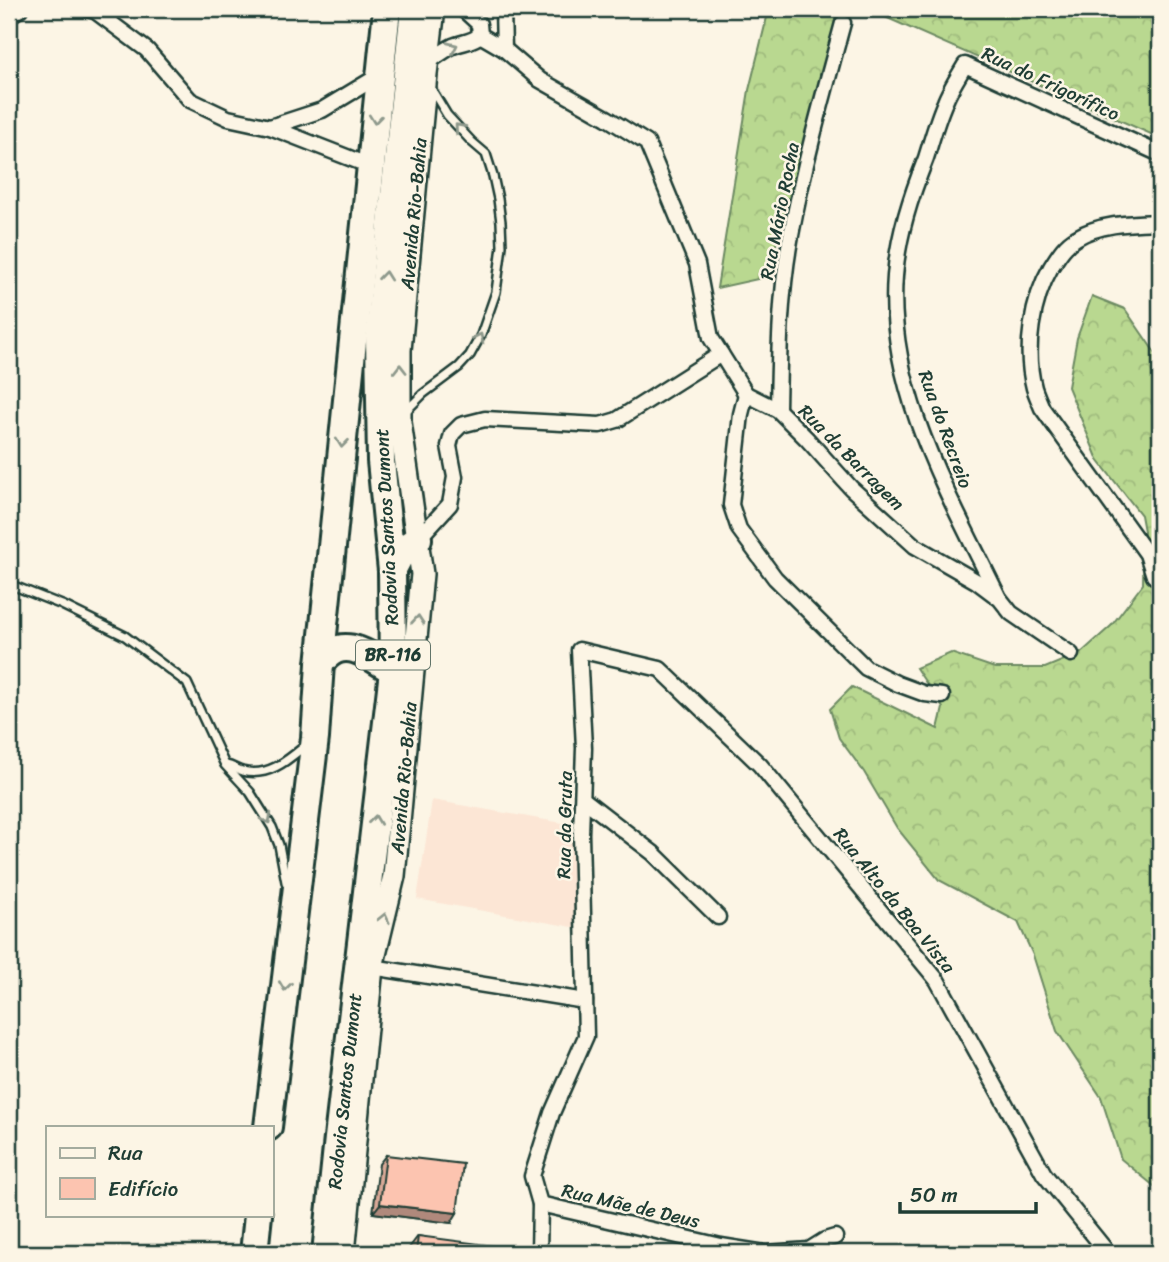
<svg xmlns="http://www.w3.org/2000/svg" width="1169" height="1262" viewBox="0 0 1169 1262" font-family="Sriracha,sans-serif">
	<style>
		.built { fill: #fce6d5 }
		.forest { fill: url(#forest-crowns); stroke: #6c8a62; stroke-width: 2 }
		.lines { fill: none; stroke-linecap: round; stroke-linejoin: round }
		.lane-casing { stroke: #1f3d34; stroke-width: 12 }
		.street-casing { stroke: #1f3d34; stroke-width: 19 }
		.secondary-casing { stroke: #1f3d34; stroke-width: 26 }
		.highway-casing { stroke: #1f3d34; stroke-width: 32 }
		.lane { stroke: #fcf5e5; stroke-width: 7 }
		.street { stroke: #fcf5e5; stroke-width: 14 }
		.secondary { stroke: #fcf5e5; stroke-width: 21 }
		.highway { stroke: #fcf5e5; stroke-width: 26 }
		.wall { fill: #d9a997; stroke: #1f3d34; stroke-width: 2 }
		.shaded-wall { fill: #b0897b; stroke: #1f3d34; stroke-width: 2 }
		.building { fill: #fcc4b0; stroke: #1f3d34; stroke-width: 2 }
		.oneway { stroke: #8e998c }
		.labels { text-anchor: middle; stroke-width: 5; stroke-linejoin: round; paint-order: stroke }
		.shield { fill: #fcf5e5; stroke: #617469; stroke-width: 2 }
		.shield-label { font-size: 18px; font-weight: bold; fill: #1f3d34 }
		.street-label { font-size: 19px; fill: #1f3d34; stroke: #fcf5e5 }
	</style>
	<defs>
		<pattern id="forest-crowns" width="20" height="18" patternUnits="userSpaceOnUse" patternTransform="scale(1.75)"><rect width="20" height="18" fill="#b9d890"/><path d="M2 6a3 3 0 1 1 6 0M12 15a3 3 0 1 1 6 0" fill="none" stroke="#9fba7d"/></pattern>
	</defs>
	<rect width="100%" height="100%" fill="#fcf5e5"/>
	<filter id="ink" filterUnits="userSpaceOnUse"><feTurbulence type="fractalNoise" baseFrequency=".0143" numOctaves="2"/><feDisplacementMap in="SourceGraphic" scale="14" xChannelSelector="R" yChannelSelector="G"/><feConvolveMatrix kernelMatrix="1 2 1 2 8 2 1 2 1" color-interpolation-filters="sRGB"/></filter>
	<g filter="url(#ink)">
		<!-- built -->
		<path class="built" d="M432 800 574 825V862L584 929 417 899Z"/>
		<!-- forest -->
		<g class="forest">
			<path d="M769 9H841L767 277 717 288 749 90Z"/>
			<path d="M867 9H1160V138Z"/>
			<path d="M1092 296 1125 309 1160 360V1191L1121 1159 1101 1097 1057 1031 1033 955 1018 922 939 880 897 828 864 772 839 738 830 709 852 687 938 729 943 708 916 668 951 653 995 668H1045L1081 653 1111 626 1143 584 1144 531 1141 515 1098 460 1068 387 1077 338Z"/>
		</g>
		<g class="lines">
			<defs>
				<g id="lane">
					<path d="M405 412 423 394 459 367 470 355 481 335 496 292 502 246 501 222 498 199 493 176 486 154 472 142 447 115 432 90"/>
					<path d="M9 584 62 605 125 636 187 683 225 765 250 792 272 827 279 845 286 882"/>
					<path d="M226 765C232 766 236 769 242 771 268 778 288 760 306 745"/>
				</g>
				<g id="street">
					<path d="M88 9 95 11 147 50 190 100 228 118 270 127 370 166"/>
					<path d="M463 9 479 24 480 35"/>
					<path d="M503 9 504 49"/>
					<path d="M9 16 20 9"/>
					<path d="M480 35 504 49 540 80 607 118 647 143 697 264 711 338 746 394 778 410 807 439 851 488 915 546 976 581 1000 599 1011 613 1071 654"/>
					<path d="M427 63C436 57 443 51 453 46 462 42 473 42 480 35"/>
					<path d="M270 127 322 110 380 75"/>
					<path d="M746 394 741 414 731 505 739 529 775 578 866 668 898 684 925 694 942 696"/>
					<path d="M778 410C779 351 780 293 791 235 804 164 824 93 843 23"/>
					<path d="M418 539 450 504 455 477 449 446 452 434 461 425 485 419 600 425 617 420 721 354"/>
					<path d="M1154 576 1147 554 1042 408C1039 401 1036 394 1034 388 1024 350 1032 300 1051 267 1058 256 1065 244 1076 238 1100 223 1133 223 1160 222"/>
					<path d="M998 596C950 497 886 389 895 276 898 235 911 196 926 158 932 139 937 120 945 102 950 89 958 77 965 65L1160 154"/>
					<path d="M583 799 653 853 718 917"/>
					<path d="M372 967 585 1001"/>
					<path d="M540 1204 721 1246 765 1253 809 1250 825 1240 835 1237"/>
					<path d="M539 1253 540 1204 532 1176 552 1113 586 1036 581 834 584 748 579 650 660 669 760 765 937 980 1044 1174 1108 1253"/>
				</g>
				<path id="secondary" d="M344 1253 372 967 394 876 422 574 400 422V350L426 74 434 9"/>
				<g id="highway">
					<path d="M392 571 404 548 418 539"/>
					<path d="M320 664C343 632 368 655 393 671"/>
					<path d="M268 1127 315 738 320 664 387 9"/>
					<path d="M254 1253 258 1215"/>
					<path d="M326 1253 338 1138 393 671 392 571 381 461 379 336 414 9"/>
				</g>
			</defs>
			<!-- lane casing -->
			<use href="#lane" class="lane-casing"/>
			<!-- street casing -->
			<use href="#street" class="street-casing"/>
			<!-- secondary casing -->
			<use href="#secondary" class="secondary-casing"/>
			<!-- highway casing -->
			<use href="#highway" class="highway-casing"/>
			<!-- lane -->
			<use href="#lane" class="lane"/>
			<!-- street -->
			<use href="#street" class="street"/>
			<!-- secondary -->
			<use href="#secondary" class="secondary"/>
			<!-- highway -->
			<use href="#highway" class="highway"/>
		</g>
		<!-- wall -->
		<g class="wall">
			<path d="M386 1155 451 1223 373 1213 379 1164Z"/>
			<path d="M418 1236 494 1253H409V1248Z"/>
		</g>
		<!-- shaded-wall -->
		<path class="shaded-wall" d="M380 1204 457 1213 451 1223 373 1213Z"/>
		<!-- building -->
		<g class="building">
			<path d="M386 1155 463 1164 457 1213 380 1204Z"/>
			<path d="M418 1236 495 1246 494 1253H416Z"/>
		</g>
		<!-- one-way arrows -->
		<defs><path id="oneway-chevron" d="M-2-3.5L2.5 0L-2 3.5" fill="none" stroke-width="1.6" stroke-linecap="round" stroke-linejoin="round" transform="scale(1.75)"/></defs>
		<g class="oneway">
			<use href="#oneway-chevron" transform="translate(453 47) rotate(-25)"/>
			<use href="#oneway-chevron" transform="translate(375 119) rotate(96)"/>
			<use href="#oneway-chevron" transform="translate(459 128) rotate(-132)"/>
			<use href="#oneway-chevron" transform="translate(385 276) rotate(-84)"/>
			<use href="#oneway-chevron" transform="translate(479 338) rotate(-64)"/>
			<use href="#oneway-chevron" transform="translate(400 369) rotate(-90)"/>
			<use href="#oneway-chevron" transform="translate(342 443) rotate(96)"/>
			<use href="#oneway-chevron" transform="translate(418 620) rotate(-85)"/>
			<use href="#oneway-chevron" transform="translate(267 819) rotate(62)"/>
			<use href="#oneway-chevron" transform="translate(375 820) rotate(-83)"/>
			<use href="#oneway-chevron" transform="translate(384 918) rotate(-77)"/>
			<use href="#oneway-chevron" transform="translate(285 986) rotate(97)"/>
		</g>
	</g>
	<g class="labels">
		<!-- shield labels -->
		<rect class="shield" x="356" y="640.5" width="74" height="29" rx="5"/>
		<g class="shield-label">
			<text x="393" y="661">BR-116</text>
		</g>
		<!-- street labels -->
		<g class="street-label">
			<text transform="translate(1051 83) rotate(25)" y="7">Rua do Frigorífico</text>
			<text transform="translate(779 211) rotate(-79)" y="7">Rua Mário Rocha</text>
			<text transform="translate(413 214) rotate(-85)" y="7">Avenida Rio-Bahia</text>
			<text transform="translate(946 429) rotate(70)" y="7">Rua do Recreio</text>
			<text transform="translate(852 457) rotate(45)" y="7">Rua da Barragem</text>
			<text transform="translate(386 527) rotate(-93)" y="7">Rodovia Santos Dumont</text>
			<text transform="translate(403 778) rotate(-85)" y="7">Avenida Rio-Bahia</text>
			<text transform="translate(564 825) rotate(-89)" y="7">Rua da Gruta</text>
			<text transform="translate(895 900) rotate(51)" y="7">Rua Alto da Boa Vista</text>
			<text transform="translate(344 1091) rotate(-84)" y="7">Rodovia Santos Dumont</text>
			<text transform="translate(631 1205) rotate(13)" y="7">Rua Mãe de Deus</text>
		</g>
	</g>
	<!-- margin -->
	<rect width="1169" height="1262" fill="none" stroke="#fcf5e5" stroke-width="35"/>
	<rect x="18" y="18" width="1134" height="1227" fill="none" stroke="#1f3d34" stroke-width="2.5" filter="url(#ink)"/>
	<!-- legend -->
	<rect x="46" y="1126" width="228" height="91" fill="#fcf5e5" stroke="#a4ab9e" stroke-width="2"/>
	<rect x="60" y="1148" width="35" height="10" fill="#fcf5e5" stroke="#a4ab9e" stroke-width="2"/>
	<text x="108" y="1160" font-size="21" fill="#1f3d34">Rua</text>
	<rect x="60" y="1178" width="35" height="21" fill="#fcc4b0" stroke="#a4ab9e" stroke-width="2"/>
	<text x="108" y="1196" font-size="21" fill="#1f3d34">Edifício</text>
	<!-- scale -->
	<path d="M900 1202v10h136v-10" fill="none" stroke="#1f3d34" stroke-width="3.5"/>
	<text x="910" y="1202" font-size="21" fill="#1f3d34" stroke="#fcf5e5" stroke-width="5" paint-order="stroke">50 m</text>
</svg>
